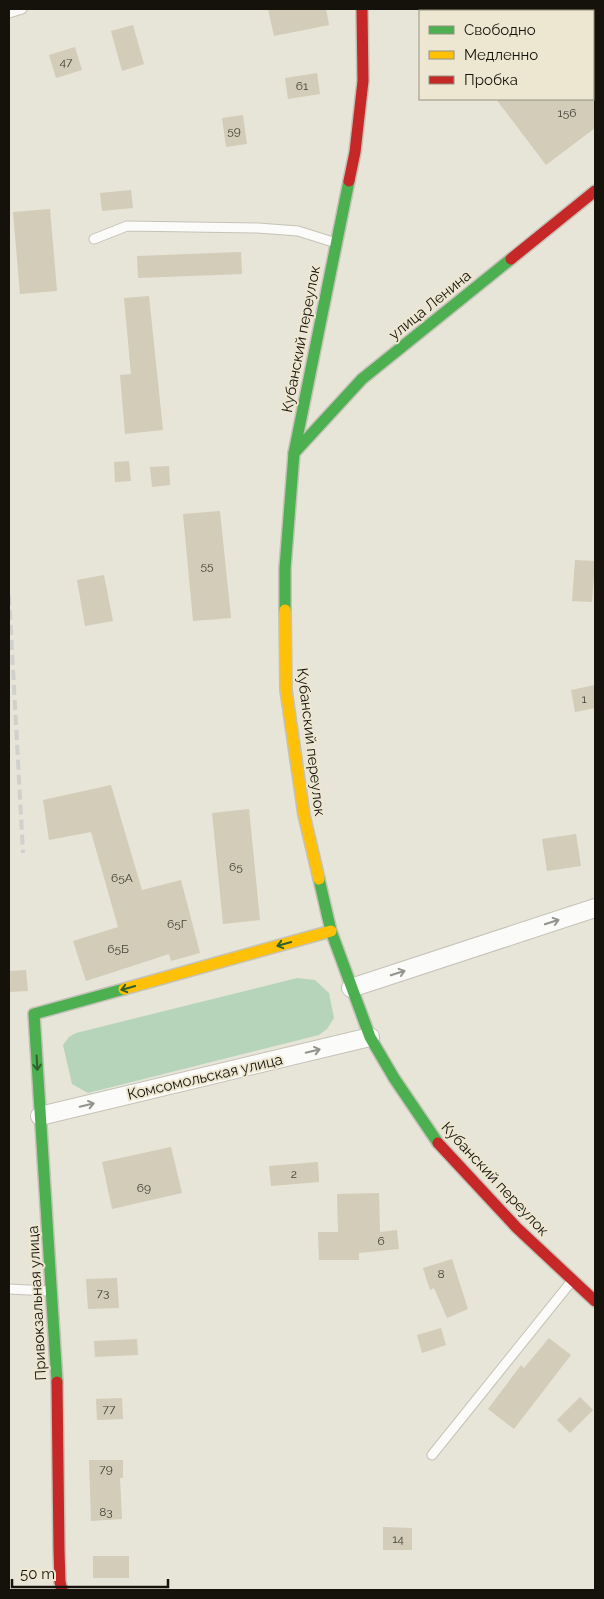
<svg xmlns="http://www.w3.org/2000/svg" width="604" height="1599" viewBox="0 0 604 1599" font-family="Raleway,sans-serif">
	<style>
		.green { fill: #b6d4ba }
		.building { fill: #d2ccb8 }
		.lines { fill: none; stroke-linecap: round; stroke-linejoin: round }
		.lane-casing { stroke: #c5c2b8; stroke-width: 11 }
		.street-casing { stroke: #c5c2b8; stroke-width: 20 }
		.fast-casing { stroke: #c5c2b8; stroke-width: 14 }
		.slow-casing { stroke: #c5c2b8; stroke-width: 14 }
		.jam-casing { stroke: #c5c2b8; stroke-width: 14 }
		.lane { stroke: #fbfbf9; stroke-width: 9 }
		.street { stroke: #fbfbf9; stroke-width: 18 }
		.fast { stroke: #4caf50; stroke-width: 11 }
		.slow { stroke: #ffc107; stroke-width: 11 }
		.jam { stroke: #c62828; stroke-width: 11 }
		.rail { stroke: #d0d0cc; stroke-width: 4; stroke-dasharray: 10 5; stroke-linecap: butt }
		.oneway { stroke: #93928d }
		.oneway2 { stroke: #30602d }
		.labels { text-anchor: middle; stroke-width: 4; stroke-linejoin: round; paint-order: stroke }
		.number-label { font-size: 12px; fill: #444036 }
		.street-label { font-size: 15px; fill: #14120a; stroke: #ede7d2 }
	</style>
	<rect width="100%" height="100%" fill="#e7e4d8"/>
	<!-- green -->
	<path class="green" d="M297 978 315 980 329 993 334 1018 327 1029 319 1035 88 1093 72 1084 63 1045 69 1037 76 1033Z"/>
	<!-- building -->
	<g class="building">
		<path d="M268 9H326L329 25 274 36Z"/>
		<path d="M133 25 144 64 122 71 111 31Z"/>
		<path d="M75 47 82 70 56 78 49 55Z"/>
		<path d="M317 73 320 94 288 99 285 78Z"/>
		<path d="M496 99H595V128L546 165Z"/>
		<path d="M243 115 247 144 226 147 222 118Z"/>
		<path d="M131 190 133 208 102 211 100 193Z"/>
		<path d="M50 209 57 291 20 294 13 212Z"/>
		<path d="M241 252 242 274 138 278 137 256Z"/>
		<path d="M149 296 163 430 125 434 120 375 131 374 124 298Z"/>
		<path d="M129 461 131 481 115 482 114 462Z"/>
		<path d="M169 466 170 485 152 487 150 467Z"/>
		<path d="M220 511 231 618 193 621 183 514Z"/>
		<path d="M575 560 595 561 592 602 572 601Z"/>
		<path d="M104 575 113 621 85 626 77 580Z"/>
		<path d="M595 685V708L575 712 571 690Z"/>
		<path d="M111 785 142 890 181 880 200 953 171 961 169 954 86 981 73 941 118 927 91 832 49 840 43 800Z"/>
		<path d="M249 809 260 920 223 924 212 813Z"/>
		<path d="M576 834 581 866 547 871 542 839Z"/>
		<path d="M26 970 28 991 9 992V971Z"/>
		<path d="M171 1147 182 1193 112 1209 102 1162Z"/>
		<path d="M318 1162 319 1182 271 1186 269 1166Z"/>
		<path d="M379 1193 380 1232 397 1230 399 1249 359 1253V1260H319L318 1232H338L337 1194Z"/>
		<path d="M452 1259 468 1309 447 1318 434 1288 430 1290 423 1268Z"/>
		<path d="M117 1278 119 1308 88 1309 86 1279Z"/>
		<path d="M441 1328 446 1345 422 1353 417 1335Z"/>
		<path d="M549 1338 571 1355 514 1429 488 1409 521 1365 524 1368Z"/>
		<path d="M137 1339 138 1355 95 1357 94 1341Z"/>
		<path d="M580 1397 593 1410 570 1433 557 1420Z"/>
		<path d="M122 1398 123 1419 97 1420 96 1399Z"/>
		<path d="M89 1460H123V1478H120L122 1519 91 1521Z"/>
		<path d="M383 1527 412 1528V1550H383Z"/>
		<rect x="93" y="1556" width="36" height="22"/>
	</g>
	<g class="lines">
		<defs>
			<g id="lane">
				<path d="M9 13 22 9"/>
				<path d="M94 239 127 226 258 228 298 231 333 242"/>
				<path d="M9 1289 49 1291"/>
				<path d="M432 1455 571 1282"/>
			</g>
			<g id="street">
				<path d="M351 988 595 908"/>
				<path d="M40 1116 370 1037"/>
			</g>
			<g id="fast">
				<path d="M294 453 362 379 511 259"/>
				<path d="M285 610V568L294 453 349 181"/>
				<path d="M319 879 331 931 370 1037 394 1078 438 1143"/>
				<path d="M57 1382 34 1014 124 989"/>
			</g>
			<g id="slow">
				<path d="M285 610 286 690 304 815 319 879"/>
				<path d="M124 989 331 931"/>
			</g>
			<g id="jam">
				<path d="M349 181 355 152 363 81 362 9"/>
				<path d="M511 259 595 191"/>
				<path d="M438 1143 517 1228 595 1301"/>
				<path d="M57 1382 59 1550 60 1582 62 1590"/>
			</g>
		</defs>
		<!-- lane casing -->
		<use href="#lane" class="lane-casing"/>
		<!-- street casing -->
		<use href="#street" class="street-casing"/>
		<!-- fast casing -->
		<use href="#fast" class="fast-casing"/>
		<!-- slow casing -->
		<use href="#slow" class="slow-casing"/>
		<!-- jam casing -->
		<use href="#jam" class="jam-casing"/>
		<!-- lane -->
		<use href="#lane" class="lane"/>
		<!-- street -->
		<use href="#street" class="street"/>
		<!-- fast -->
		<use href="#fast" class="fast"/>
		<!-- slow -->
		<use href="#slow" class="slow"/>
		<!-- jam -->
		<use href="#jam" class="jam"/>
		<!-- rail -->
		<path class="rail" d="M9 595 23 853"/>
	</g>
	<!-- one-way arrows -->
	<defs><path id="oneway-shaft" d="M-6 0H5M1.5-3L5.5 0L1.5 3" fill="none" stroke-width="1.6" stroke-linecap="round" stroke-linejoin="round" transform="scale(1.25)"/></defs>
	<g class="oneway">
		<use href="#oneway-shaft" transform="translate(552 922) rotate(-18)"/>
		<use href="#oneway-shaft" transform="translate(398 973) rotate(-18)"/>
		<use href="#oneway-shaft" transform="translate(313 1051) rotate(-13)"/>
		<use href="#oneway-shaft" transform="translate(87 1105) rotate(-13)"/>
	</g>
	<g class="oneway2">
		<use href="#oneway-shaft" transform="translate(284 944) rotate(164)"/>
		<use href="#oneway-shaft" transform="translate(128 988) rotate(164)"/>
		<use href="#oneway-shaft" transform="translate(37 1063) rotate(87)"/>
	</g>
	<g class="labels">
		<!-- number labels -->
		<g class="number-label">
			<text x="66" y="66">47</text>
			<text x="302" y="90">61</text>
			<text x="567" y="117">156</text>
			<text x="234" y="135">59</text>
			<text x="207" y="570">55</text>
			<text x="584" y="703">1</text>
			<text x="236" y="871">65</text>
			<text x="122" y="882">65А</text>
			<text x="177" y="928">65Г</text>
			<text x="118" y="953">65Б</text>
			<text x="294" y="1178">2</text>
			<text x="144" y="1192">69</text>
			<text x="381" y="1245">6</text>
			<text x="441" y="1278">8</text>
			<text x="103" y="1297">73</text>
			<text x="109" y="1413">77</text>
			<text x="106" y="1473">79</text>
			<text x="106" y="1516">83</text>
			<text x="398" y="1543">14</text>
		</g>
		<!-- street labels -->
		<g class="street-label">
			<text transform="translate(430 305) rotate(-39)" y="5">улица Ленина</text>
			<text transform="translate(301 339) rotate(-79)" y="5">Кубанский переулок</text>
			<text transform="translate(311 742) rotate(83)" y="5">Кубанский переулок</text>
			<text transform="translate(205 1077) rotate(-13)" y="5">Комсомольская улица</text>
			<text transform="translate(495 1179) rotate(47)" y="5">Кубанский переулок</text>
			<text transform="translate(37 1303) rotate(-93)" y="5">Привокзальная улица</text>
		</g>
	</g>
	<!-- border -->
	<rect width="604" height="1599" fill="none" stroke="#14120a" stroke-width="20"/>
	<!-- legend -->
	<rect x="419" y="10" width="175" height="90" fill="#ede7d2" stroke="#969282"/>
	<rect x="429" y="26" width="25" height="8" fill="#4caf50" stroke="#969282"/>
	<text x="464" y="35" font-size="15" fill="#14120a">Свободно</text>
	<rect x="429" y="51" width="25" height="8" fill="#ffc107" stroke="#969282"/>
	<text x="464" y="60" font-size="15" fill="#14120a">Медленно</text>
	<rect x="429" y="76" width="25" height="8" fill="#c62828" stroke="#969282"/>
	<text x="464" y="85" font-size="15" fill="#14120a">Пробка</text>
	<!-- scale -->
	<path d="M12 1579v8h156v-8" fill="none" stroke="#14120a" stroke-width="2.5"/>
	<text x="20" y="1579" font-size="15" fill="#14120a" stroke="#ede7d2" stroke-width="4" paint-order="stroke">50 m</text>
</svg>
